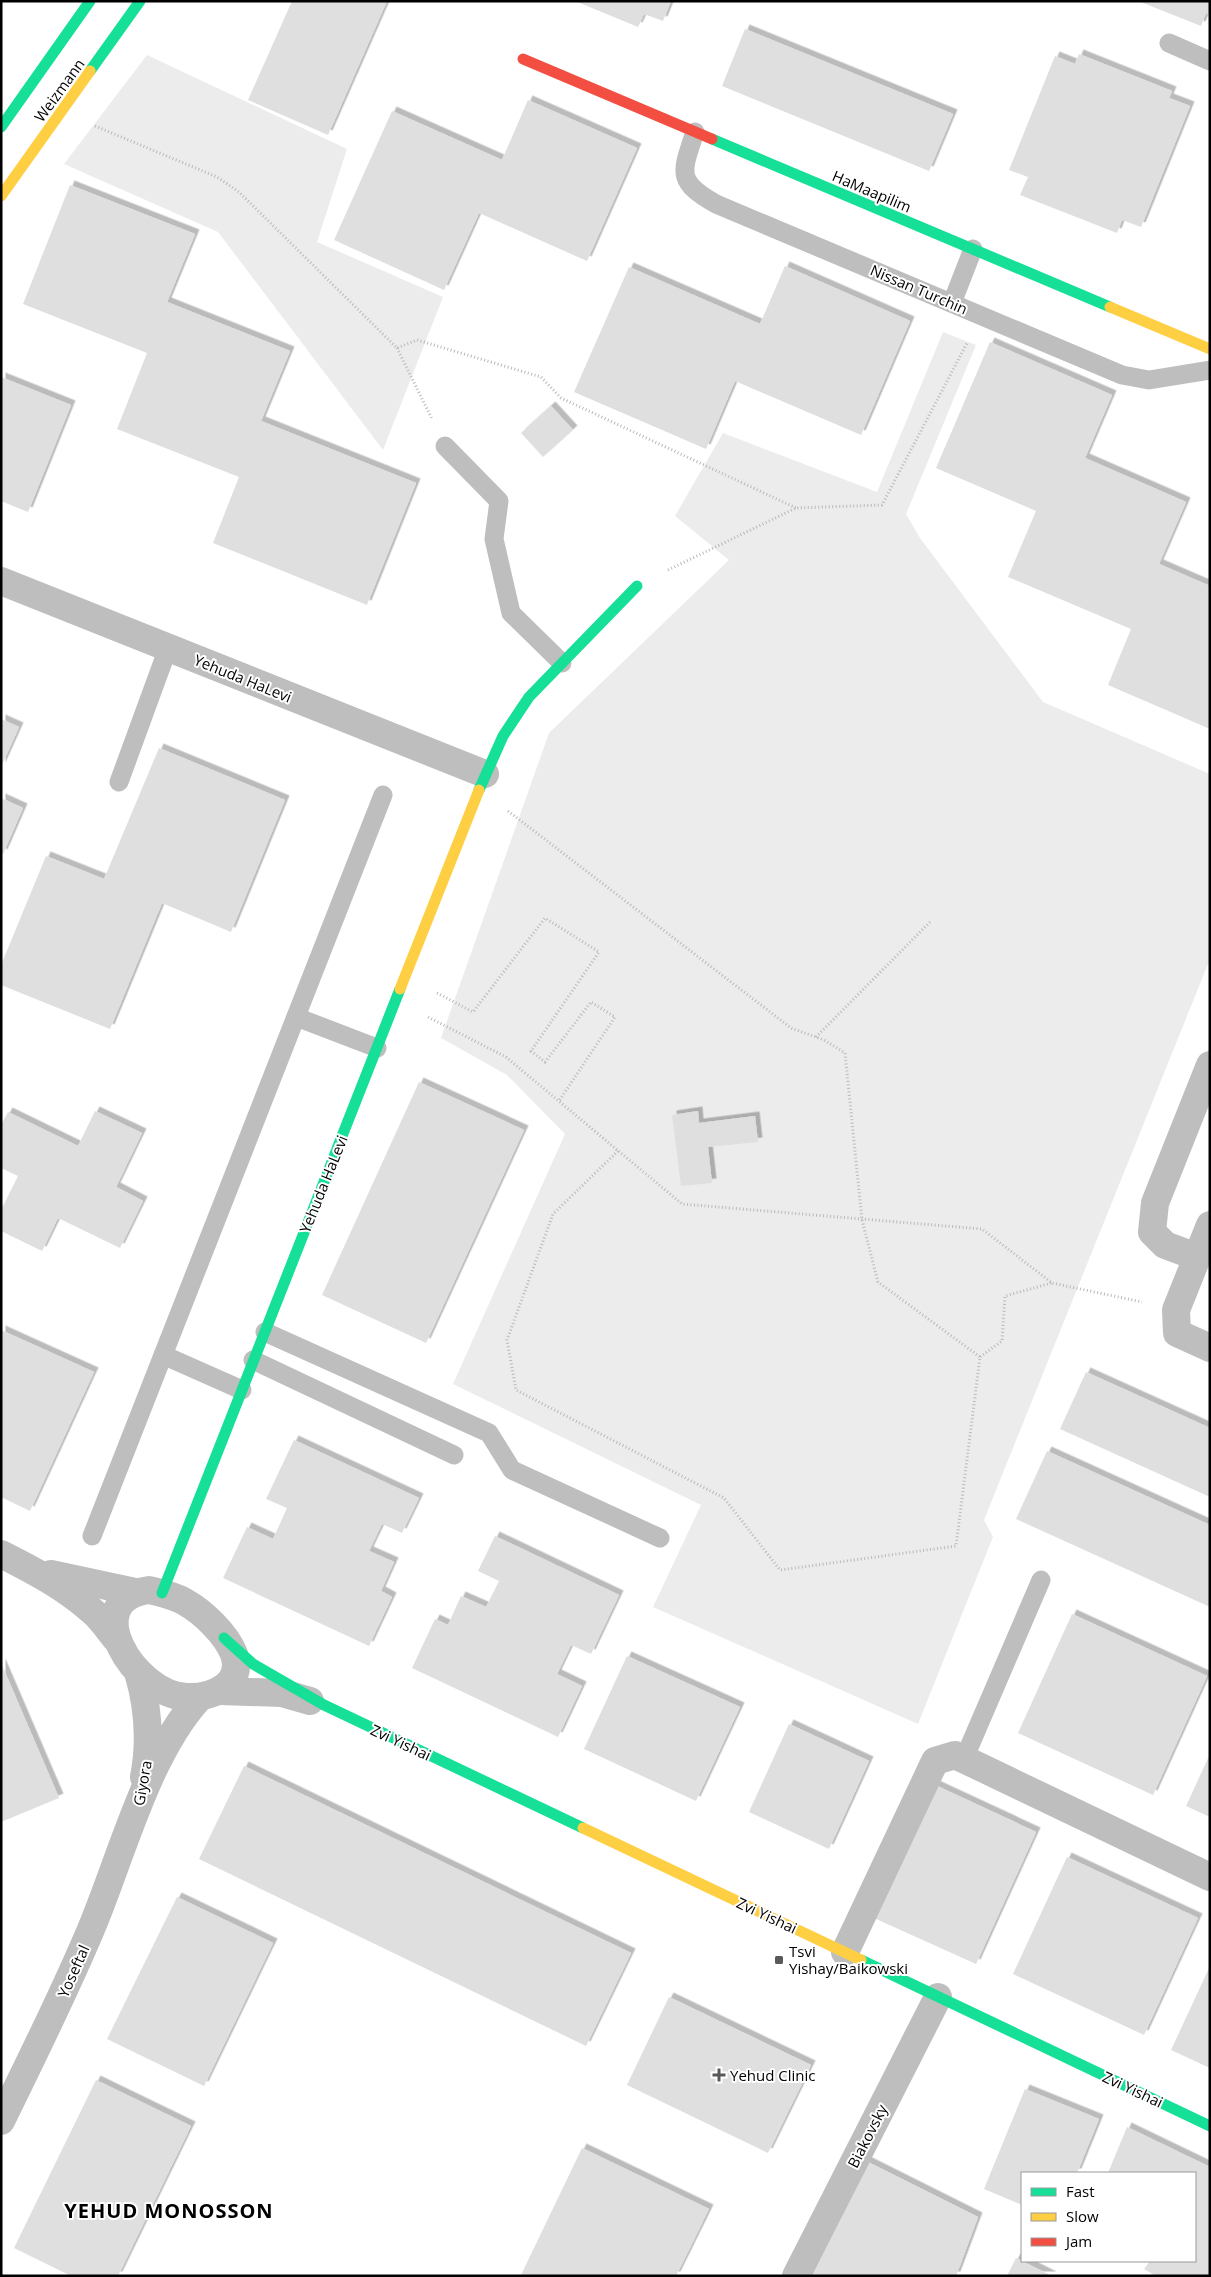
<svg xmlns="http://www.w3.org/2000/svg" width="1211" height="2277" font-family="'Open Sans',sans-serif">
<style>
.green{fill:#ececec}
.building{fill:#dfdfdf;filter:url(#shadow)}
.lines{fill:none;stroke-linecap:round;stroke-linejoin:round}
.path{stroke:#b9b9b9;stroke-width:3;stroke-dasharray:1 2.5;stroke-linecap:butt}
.lane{stroke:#bebebe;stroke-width:19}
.street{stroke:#bebebe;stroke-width:28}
.fast{stroke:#16e098;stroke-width:11}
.slow{stroke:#ffcf43;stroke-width:11}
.jam{stroke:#f24e42;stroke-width:11}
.poi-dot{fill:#595959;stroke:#fff;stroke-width:2}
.labels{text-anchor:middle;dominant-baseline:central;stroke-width:4;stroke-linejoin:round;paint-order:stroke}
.street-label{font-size:15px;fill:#000;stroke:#fff}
.poi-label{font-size:15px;fill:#000;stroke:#fff;text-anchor:start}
.district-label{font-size:20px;font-weight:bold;letter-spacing:1px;fill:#000;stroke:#fff}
</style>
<defs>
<filter id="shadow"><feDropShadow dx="4.5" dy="-4.5" stdDeviation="0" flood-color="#0004"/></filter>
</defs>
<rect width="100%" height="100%" fill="#fff"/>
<!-- green -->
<g class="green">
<path d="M147 55 347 149 317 242 443 297 383 450 218 232 64 164Z"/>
<path d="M943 332 976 345 906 514 920 538 1043 702 1210 774V959L984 1520 993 1537 918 1724 653 1607 701 1505 453 1384 565 1134 507 1075 441 1038 549 733 729 560 675 516 723 433 877 492Z"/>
</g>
<!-- building -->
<g class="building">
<path d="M292 1H387L328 135 248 100Z"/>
<path d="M575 1H671L663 21 644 14 638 27Z"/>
<path d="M1138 1H1210V15L1206 13 1201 26Z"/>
<path d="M745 29 953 114 929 171 722 86Z"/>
<path d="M1079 54 1172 91 1169 98 1190 106 1141 227 1122 220 1117 233 1020 195 1028 177 1009 170 1055 56 1075 64Z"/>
<path d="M528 100 637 148 587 261 479 213 444 290 334 240 392 111 502 160Z"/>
<path d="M70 185 195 234 167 302 290 351 261 421 416 483 367 605 213 543 239 477 117 429 147 353 23 304Z"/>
<path d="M785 266 910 321 861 435 735 381 706 449 574 392 629 267 760 324Z"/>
<path d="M990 342 1112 395 1085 458 1186 502 1159 564 1210 586V729L1108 685 1131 629 1008 577 1036 511 936 468Z"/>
<path d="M1 377 71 405 28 512 1 501Z"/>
<path d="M551 406 573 430 543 457 521 433Z"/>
<path d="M1 719 19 727 1 767Z"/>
<path d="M159 748 285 800 231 932 162 903 110 1029 1 985V965L46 856 104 879Z"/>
<path d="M1 798 23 808 3 854 1 853Z"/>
<path d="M419 1082 524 1130 426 1343 322 1295Z"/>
<path d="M95 1111 142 1133 116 1187 143 1201 120 1248 58 1218 42 1251 1 1231V1210L18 1176 1 1168V1125L8 1112 78 1146Z"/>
<path d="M698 1111 699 1123 755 1116 758 1142 708 1147 712 1183 681 1186 672 1115Z"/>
<path d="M1 1330 94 1372 30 1511 1 1497Z"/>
<path d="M1086 1372 1210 1428V1497L1060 1429Z"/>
<path d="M294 1440 419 1498 402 1533 382 1524 369 1551 394 1562 381 1591 392 1597 369 1646 223 1578 247 1527 273 1539 287 1508 266 1499Z"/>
<path d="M1047 1451 1210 1525V1607L1016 1519Z"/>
<path d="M495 1536 619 1595 591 1654 571 1645 557 1674 582 1686 558 1737 412 1668 435 1619 448 1625 461 1596 486 1607 499 1581 478 1571Z"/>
<path d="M1072 1614 1207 1676 1153 1795 1018 1733Z"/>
<path d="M627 1656 740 1707 696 1801 584 1749Z"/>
<path d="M1 1663 59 1798 1 1822Z"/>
<path d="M789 1724 869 1761 829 1849 749 1812Z"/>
<path d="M1210 1754V1817L1186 1806Z"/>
<path d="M244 1766 631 1953 586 2046 199 1859Z"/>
<path d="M935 1785 1036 1832 976 1964 874 1918Z"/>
<path d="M1067 1857 1198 1918 1144 2035 1013 1974Z"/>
<path d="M177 1897 273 1943 204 2086 107 2039Z"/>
<path d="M1210 1966V2068L1171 2050Z"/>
<path d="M669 1997 811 2065 768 2153 627 2085Z"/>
<path d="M96 2080 191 2126 118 2276H71L14 2248Z"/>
<path d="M1025 2089 1099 2119 1077 2173H1022V2205L984 2189Z"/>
<path d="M1127 2127 1210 2167V2276H1156L1144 2269 1150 2261H1195V2173H1108Z"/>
<path d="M582 2148 709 2209 676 2276 521 2275Z"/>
<path d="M862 2159 978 2217 956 2276H809Z"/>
<path d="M1016 2258 1052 2276H1007Z"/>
</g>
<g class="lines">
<!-- path -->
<g class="path">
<path d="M95 126 217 177 239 192 397 348 417 340 541 377 561 398 796 508"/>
<path d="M397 348 432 419"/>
<path d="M668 570 796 508 882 505 967 343"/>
<path d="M508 811 791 1028 824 1040 845 1053 862 1220 878 1282 980 1357"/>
<path d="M437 993 473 1012 545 918 599 952 531 1051 545 1062 591 1002 615 1017 559 1101"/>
<path d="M428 1017 506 1057 682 1204 982 1229 1052 1283 1142 1302"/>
<path d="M816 1037 930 922"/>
<path d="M618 1151 553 1214 507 1340 516 1390 724 1498 780 1570 956 1546 980 1357 1002 1341 1005 1296 1052 1283"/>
</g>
<!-- lane -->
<g class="lane">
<path d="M1169 43 1210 61"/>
<path d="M695 132C682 172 675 181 716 204L1122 375 1149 380 1210 370"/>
<path d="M952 303 973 249"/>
<path d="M445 446 499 501 494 539 511 613 562 663"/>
<path d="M119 782 168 648"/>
<path d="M296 1017 377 1048"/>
<path d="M265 1332 489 1433 512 1470 660 1538"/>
<path d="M163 1355 242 1390"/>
<path d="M253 1360 454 1455"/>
<path d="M92 1536 383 795"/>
<path d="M964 1759 1041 1580"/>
</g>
<!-- street -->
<g class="street">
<path d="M1 581 485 774"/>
<path d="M1210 1225 1176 1310 1177 1333 1210 1348"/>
<path d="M1197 1257 1165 1245 1152 1232 1155 1203 1210 1065"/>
<path d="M1 1554C33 1570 65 1587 92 1611 102 1619 109 1631 117 1640"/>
<path d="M51 1574 135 1592"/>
<path d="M149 1590C161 1593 173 1595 185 1602 203 1612 226 1634 234 1654 245 1685 211 1698 187 1697 134 1695 76 1600 149 1590Z"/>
<path d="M138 1672C148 1706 151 1741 144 1777"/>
<path d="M220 1691 282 1693 310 1701"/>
<path d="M845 1952 935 1761 955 1755 1210 1877"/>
<path d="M1 2121C33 2055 66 1990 94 1922 123 1851 148 1754 199 1698"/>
<path d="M796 2276 938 1997"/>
</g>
<!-- fast -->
<g class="fast">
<path d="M90 71 140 1"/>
<path d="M1 127 90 1"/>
<path d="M712 139 1110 307"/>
<path d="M479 790 503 736 529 697 637 586"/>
<path d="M162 1593 400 989"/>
<path d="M224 1638 253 1664 324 1705 583 1828"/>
<path d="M861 1960 1210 2126"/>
</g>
<!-- slow -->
<g class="slow">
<path d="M1 196 90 71"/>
<path d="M1110 307 1210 349"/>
<path d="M400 989 479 790"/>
<path d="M583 1828 861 1960"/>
</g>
<!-- jam -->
<path class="jam" d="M523 59 712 139"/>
</g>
<!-- markers -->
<g class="poi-dot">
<rect x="774" y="1955" width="10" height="10" rx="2.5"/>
<path d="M716.5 2067.5h5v5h5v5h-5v5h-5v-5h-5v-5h5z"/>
</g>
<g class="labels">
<!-- street labels -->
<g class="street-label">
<text transform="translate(59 90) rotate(-54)">Weizmann</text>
<text transform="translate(872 191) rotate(23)">HaMaapilim</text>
<text transform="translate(919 289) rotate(23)">Nissan Turchin</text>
<text transform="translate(243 678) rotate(22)">Yehuda HaLevi</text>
<text transform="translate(323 1184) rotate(-68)">Yehuda HaLevi</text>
<text transform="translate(401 1742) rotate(25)">Zvi Yishai</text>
<text transform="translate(142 1783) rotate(-80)">Giyora</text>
<text transform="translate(767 1915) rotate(25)">Zvi Yishai</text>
<text transform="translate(73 1971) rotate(-66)">Yoseftal</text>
<text transform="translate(1133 2089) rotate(25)">Zvi Yishai</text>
<text transform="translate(867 2136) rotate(-63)">Biakovsky</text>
</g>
<!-- poi labels -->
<g class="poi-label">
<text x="789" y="1951">Tsvi<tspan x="789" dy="17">Yishay/Baikowski</tspan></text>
<text x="730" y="2075">Yehud Clinic</text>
</g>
<!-- district labels -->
<g class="district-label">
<text x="169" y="2210">YEHUD MONOSSON</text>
</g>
</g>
<!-- border -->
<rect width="1211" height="2277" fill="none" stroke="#000000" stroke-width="5"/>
<!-- legend -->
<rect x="1021" y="2172" width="175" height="90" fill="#ffffff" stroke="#999999"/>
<rect x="1031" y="2188" width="25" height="8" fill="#16e098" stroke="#999999"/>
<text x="1066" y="2197" font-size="15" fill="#000000">Fast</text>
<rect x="1031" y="2213" width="25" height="8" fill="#ffcf43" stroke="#999999"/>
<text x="1066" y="2222" font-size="15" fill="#000000">Slow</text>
<rect x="1031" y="2238" width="25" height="8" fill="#f24e42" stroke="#999999"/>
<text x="1066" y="2247" font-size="15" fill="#000000">Jam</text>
</svg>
